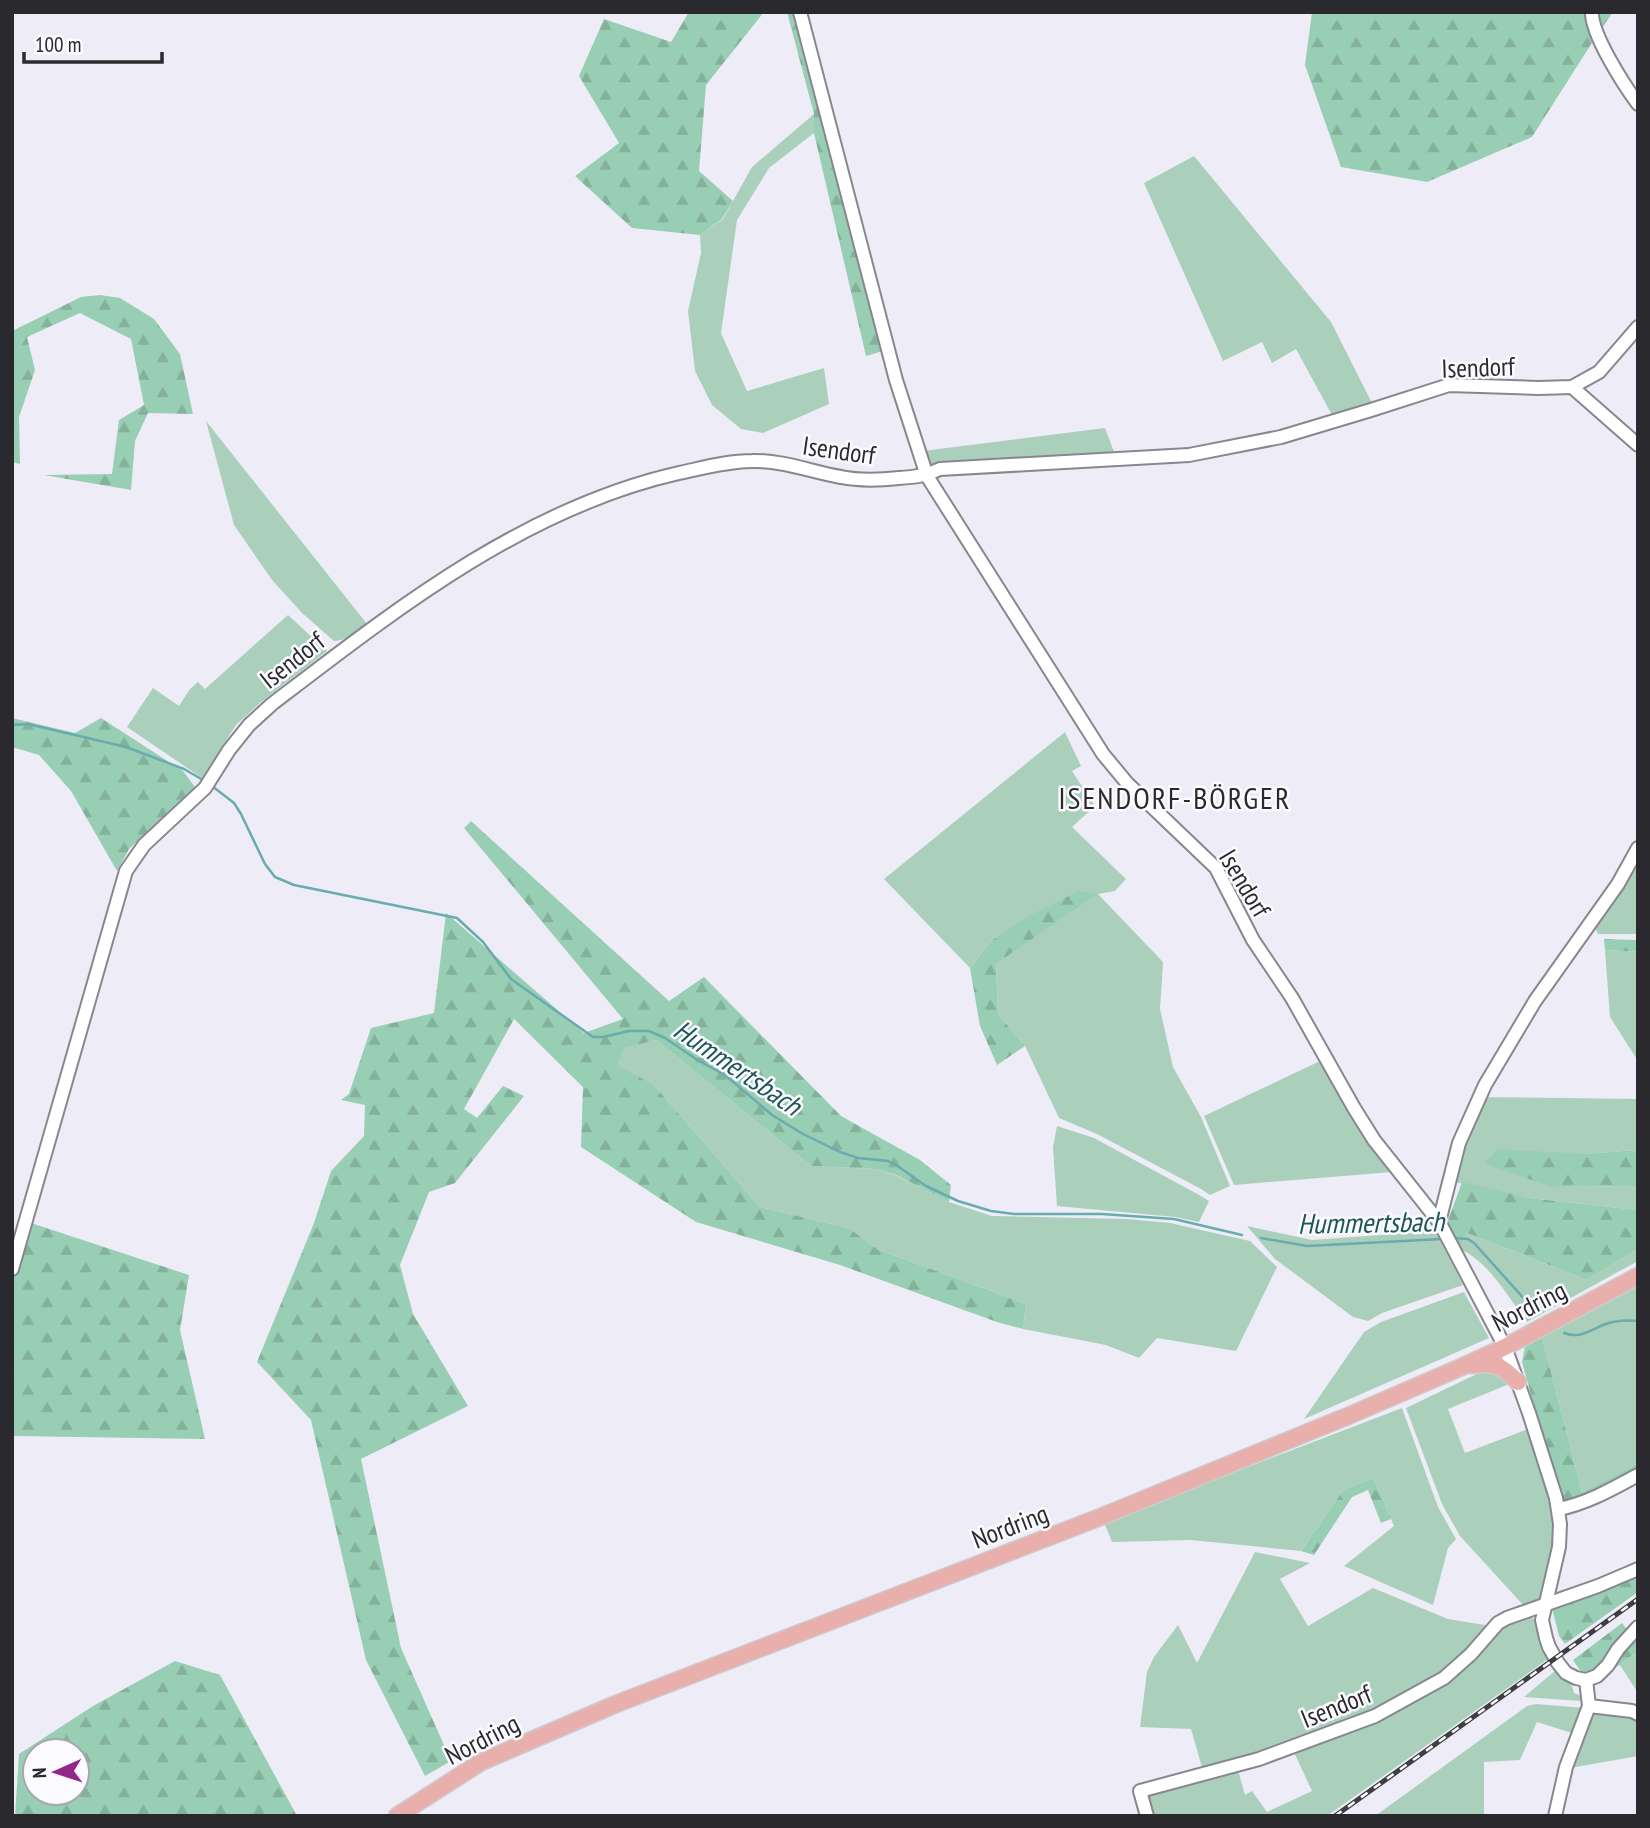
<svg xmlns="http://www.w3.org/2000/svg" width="1650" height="1828" font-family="'PT Sans Narrow',sans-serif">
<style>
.grass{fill:#aad0bc}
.forest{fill:url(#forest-firs);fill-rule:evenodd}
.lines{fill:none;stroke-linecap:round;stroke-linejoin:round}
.stream{stroke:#69abaf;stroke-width:2.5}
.minor-casing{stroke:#888790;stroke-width:16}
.major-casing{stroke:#cccccd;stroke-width:19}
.minor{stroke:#fff;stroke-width:12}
.major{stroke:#e9afac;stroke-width:16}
.rail-casing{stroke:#3e3e43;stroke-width:5}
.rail{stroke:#fbfbff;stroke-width:2.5;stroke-dasharray:8;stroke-linecap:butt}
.labels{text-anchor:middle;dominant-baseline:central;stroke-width:5;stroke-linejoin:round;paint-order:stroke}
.street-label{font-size:26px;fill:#2a2a2e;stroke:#fbfbff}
.water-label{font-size:28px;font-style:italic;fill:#1c5558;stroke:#fbfbff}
.quarter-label{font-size:30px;letter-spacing:2px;fill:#2a2a2e;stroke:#fbfbff}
</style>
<defs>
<pattern id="forest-firs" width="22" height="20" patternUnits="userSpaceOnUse" patternTransform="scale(1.75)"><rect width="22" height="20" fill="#98ceb3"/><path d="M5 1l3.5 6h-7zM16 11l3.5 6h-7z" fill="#83b19a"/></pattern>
</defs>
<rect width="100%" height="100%" fill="#eeedf7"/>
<!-- grass -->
<g class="grass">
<path d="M814 114V133L769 168 737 220 721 333 747 391 824 368 829 404 763 433 741 429 712 405 695 371 688 311 701 253 700 235 723 219 752 167Z"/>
<path d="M1194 156 1331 322 1372 403 1332 415 1296 349 1272 363 1262 342 1223 361 1144 183Z"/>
<path d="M206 421 367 624C356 633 349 640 334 641L302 613 272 580 234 525Z"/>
<path d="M1105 428 1116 457 928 467 923 451Z"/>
<path d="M288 615 327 651 261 702 236 725 202 778 127 727 153 688 179 706 190 689 198 682 205 689Z"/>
<path d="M1065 732 1081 766 1072 771 1095 806 1072 827 1126 879 1115 891 1098 894 1163 962 1160 1009 1173 1067 1201 1117 1230 1186 1210 1195 1201 1189 1097 1134 1059 1118 1025 1046 998 1014 996 964 1096 894 991 941 970 968 884 879Z"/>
<path d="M1638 857V934H1598L1595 928 1621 889Z"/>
<path d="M1605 950 1638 952V1061L1610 1017Z"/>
<path d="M656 1040 811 1166 876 1169 893 1174 949 1202 992 1216 1127 1219 1170 1223 1250 1241 1277 1267 1236 1351 1157 1338 1139 1358 1106 1345 1023 1329 1026 1304 877 1249 849 1228 760 1207 653 1084 616 1065 624 1047Z"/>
<path d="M1320 1061 1351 1116 1392 1172 1234 1185 1204 1116Z"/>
<path d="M1481 1097 1638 1099V1150L1584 1154 1551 1187 1638 1186V1210L1529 1198 1455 1182 1462 1146Z"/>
<path d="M1057 1126 1094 1138 1201 1196 1209 1201 1199 1222 1175 1217 1057 1206 1053 1147Z"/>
<path d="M1247 1226 1312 1240 1435 1231 1463 1285 1382 1313 1368 1321 1353 1317 1275 1259Z"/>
<path d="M1467 1233 1587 1280 1638 1249V1261L1527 1322C1508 1297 1490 1263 1460 1249Z"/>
<path d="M1637 1287 1638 1463 1582 1492 1542 1337Z"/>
<path d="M1464 1292 1489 1338 1304 1419 1364 1332 1381 1322Z"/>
<path d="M1490 1371 1500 1374 1507 1385 1448 1409 1465 1453 1528 1429C1539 1463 1554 1498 1554 1534 1554 1557 1545 1580 1539 1602L1524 1606 1460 1536 1442 1504 1406 1408 1481 1372Z"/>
<path d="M1402 1408 1438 1507 1456 1539 1448 1548 1433 1605 1344 1566 1394 1526 1374 1478 1344 1489 1301 1551 1191 1540 1112 1542 1104 1522Z"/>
<path d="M1255 1552 1310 1563 1280 1579 1308 1626 1373 1588 1448 1619 1491 1626 1443 1676 1374 1713 1329 1731 1203 1771 1191 1729 1140 1727 1147 1672 1154 1657 1178 1625 1197 1663Z"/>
<path d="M1530 1615 1537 1623 1539 1639 1548 1659 1327 1816H1150L1144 1793 1238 1770 1245 1795 1252 1791 1267 1812 1312 1791 1293 1750 1416 1700 1502 1626Z"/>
<path d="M1638 1651V1693L1620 1665Z"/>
<path d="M1556 1670 1572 1686 1574 1693 1581 1696 1580 1701 1524 1697Z"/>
<path d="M1536 1704 1585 1708 1575 1734 1537 1722 1520 1760 1484 1762V1816H1375L1527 1706Z"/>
<path d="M1592 1710 1638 1718V1756L1570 1768Z"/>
</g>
<!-- forest -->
<g class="forest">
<path d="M689 12H764L706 85 699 171 733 201 722 219 700 235 632 228 575 176 619 143 579 76 604 19 671 42Z"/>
<path d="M787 12H798L883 351 866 356 814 133V114Z"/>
<path d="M1312 12H1613L1595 38 1532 137 1427 182 1341 167 1305 65Z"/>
<path d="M100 295 120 298 154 319 180 354 193 414 148 413 135 441 131 490 44 475 112 474 119 420 144 405 131 339 80 313 27 337 35 370 19 417 20 464 12 462V331L81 297Z"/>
<path d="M12 718 75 733 101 718 183 771 195 787 129 849 117 871 71 791 39 755 12 747Z"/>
<path d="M471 821 669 1001 704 977 841 1116 920 1160 951 1185 949 1202 894 1174 876 1169 811 1166 656 1040 624 1048 617 1065 653 1084 760 1207 849 1228 877 1249 1026 1304 1023 1329 997 1322 840 1265 696 1222 581 1147 583 1087 514 1019 464 1109 477 1118 503 1086 524 1096 455 1183 429 1192 400 1265 413 1314 468 1406 361 1459 401 1648 451 1761 425 1776 366 1660 311 1420 257 1362 314 1223 331 1171 364 1136 365 1105 341 1100 349 1094 371 1028 434 1013 446 913 584 1033 623 1019 464 828Z"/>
<path d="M1079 891 1097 894 996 964 998 1014 1025 1046 997 1065 980 1026 970 968 991 941 1032 914Z"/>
<path d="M1604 939 1638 940V952L1605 950Z"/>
<path d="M1498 1149 1584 1154 1638 1150V1186L1551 1187 1484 1163Z"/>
<path d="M1462 1182 1529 1198 1638 1210V1249L1587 1280 1467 1233 1460 1249 1447 1223Z"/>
<path d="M25 1221 189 1275 180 1330 205 1439 12 1436V1282Z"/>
<path d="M1542 1337 1582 1492 1638 1463V1470L1593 1495 1561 1505 1522 1362 1525 1346Z"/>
<path d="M1374 1478 1391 1519 1381 1523 1368 1490 1352 1497 1314 1555 1301 1551 1344 1489Z"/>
<path d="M1638 1572V1592L1565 1644 1559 1636 1552 1608Z"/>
<path d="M1622 1623 1632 1636 1638 1634V1651L1620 1665 1613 1668 1606 1661 1591 1671 1581 1672 1573 1660Z"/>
<path d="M175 1661 220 1675 297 1816H15L19 1754 93 1706ZM35 1751H77V1793H35Z"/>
</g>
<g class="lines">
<!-- stream -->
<g class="stream">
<path d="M12 725 28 724 126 747 184 769 203 780"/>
<path d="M212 786 234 803 241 814 265 864 275 877 294 885 457 918 483 942 511 979 593 1037H603L629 1031H649L665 1038 699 1061 725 1075 772 1115 803 1134 840 1152 858 1158 888 1161 896 1165 926 1186 958 1201 991 1211 1014 1214H1102L1174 1219 1242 1235"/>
<path d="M1261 1238 1307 1246 1442 1239"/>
<path d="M1452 1238 1468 1239 1474 1243 1536 1312"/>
<path d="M1564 1333C1579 1339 1589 1331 1603 1325 1613 1321 1627 1320 1638 1321"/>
</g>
<!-- minor casing -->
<g class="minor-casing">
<g id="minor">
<path d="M800 12 896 380 927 476 1103 754 1127 783 1216 868 1253 940 1292 998 1354 1108 1374 1140 1439 1222 1444 1231 1505 1347 1529 1413 1556 1498 1560 1524 1559 1547 1542 1620 1546 1638 1549 1647 1558 1663 1566 1673 1576 1678 1586 1680 1597 1676 1608 1665 1618 1649 1638 1627"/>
<path d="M1592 12C1591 34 1624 85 1638 104"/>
<path d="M1572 387 1638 445"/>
<path d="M1439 1222 1459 1143 1485 1085 1535 1001 1618 884 1638 848"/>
<path d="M12 1269 126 871 144 845 205 788 229 750 249 725 272 704C395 610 524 508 679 473 703 468 728 461 752 461 782 460 812 472 841 477 860 481 880 480 899 478 914 477 926 476 940 469L1189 455 1281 437 1371 410 1449 385 1538 388 1572 387 1599 372 1638 327"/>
<path d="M1559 1509C1588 1503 1612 1489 1638 1475"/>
<path d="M1589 1706 1632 1711 1638 1714"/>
<path d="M1147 1816 1140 1791 1259 1759 1375 1716 1444 1678 1471 1654 1498 1623 1507 1618 1598 1586 1638 1569"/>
<path d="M1555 1816 1566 1767 1589 1706 1586 1680"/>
</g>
</g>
<!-- major casing -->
<g class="major-casing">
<g id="major">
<path d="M1472 1365C1496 1362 1502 1366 1518 1382"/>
<path d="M397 1816 481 1762 616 1704 1098 1518 1348 1416 1466 1365 1505 1347 1638 1276"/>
</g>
</g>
<!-- minor -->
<use href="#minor" class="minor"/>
<!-- major -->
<use href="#major" class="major"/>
<!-- rail casing -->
<g class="rail-casing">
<path id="rail" d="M1335 1816 1638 1599"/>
</g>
<!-- rail -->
<use href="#rail" class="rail"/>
</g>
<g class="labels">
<!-- street labels -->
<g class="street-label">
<text transform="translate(1478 367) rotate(-2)">Isendorf</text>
<text transform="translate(839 450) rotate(8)">Isendorf</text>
<text transform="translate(292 660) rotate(-38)">Isendorf</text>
<text transform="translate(1245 883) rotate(59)">Isendorf</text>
<text transform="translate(1529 1306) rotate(-27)">Nordring</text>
<text transform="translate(1010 1526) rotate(-21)">Nordring</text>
<text transform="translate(1336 1706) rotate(-22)">Isendorf</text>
<text transform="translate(482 1739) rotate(-27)">Nordring</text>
</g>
<!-- water labels -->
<g class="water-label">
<text transform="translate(738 1067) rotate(34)">Hummertsbach</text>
<text transform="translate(1371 1222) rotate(-1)">Hummertsbach</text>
</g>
<!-- quarter labels -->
<g class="quarter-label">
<text x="1175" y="797">ISENDORF-BÖRGER</text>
</g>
</g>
<!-- border -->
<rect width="1650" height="1828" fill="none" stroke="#2a2a2e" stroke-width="28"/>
<!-- north arrow -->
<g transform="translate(56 1772) rotate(267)"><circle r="33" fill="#fbfbff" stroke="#a7a7ab" stroke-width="2"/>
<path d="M0-5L12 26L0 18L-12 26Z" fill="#91278b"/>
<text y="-10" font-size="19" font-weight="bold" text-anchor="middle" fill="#2a2a2e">N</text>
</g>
<!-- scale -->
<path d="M24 52v10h138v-10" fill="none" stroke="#2a2a2e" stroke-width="3.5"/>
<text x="35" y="52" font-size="21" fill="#2a2a2e" stroke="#fbfbff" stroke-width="5" paint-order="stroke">100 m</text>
</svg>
